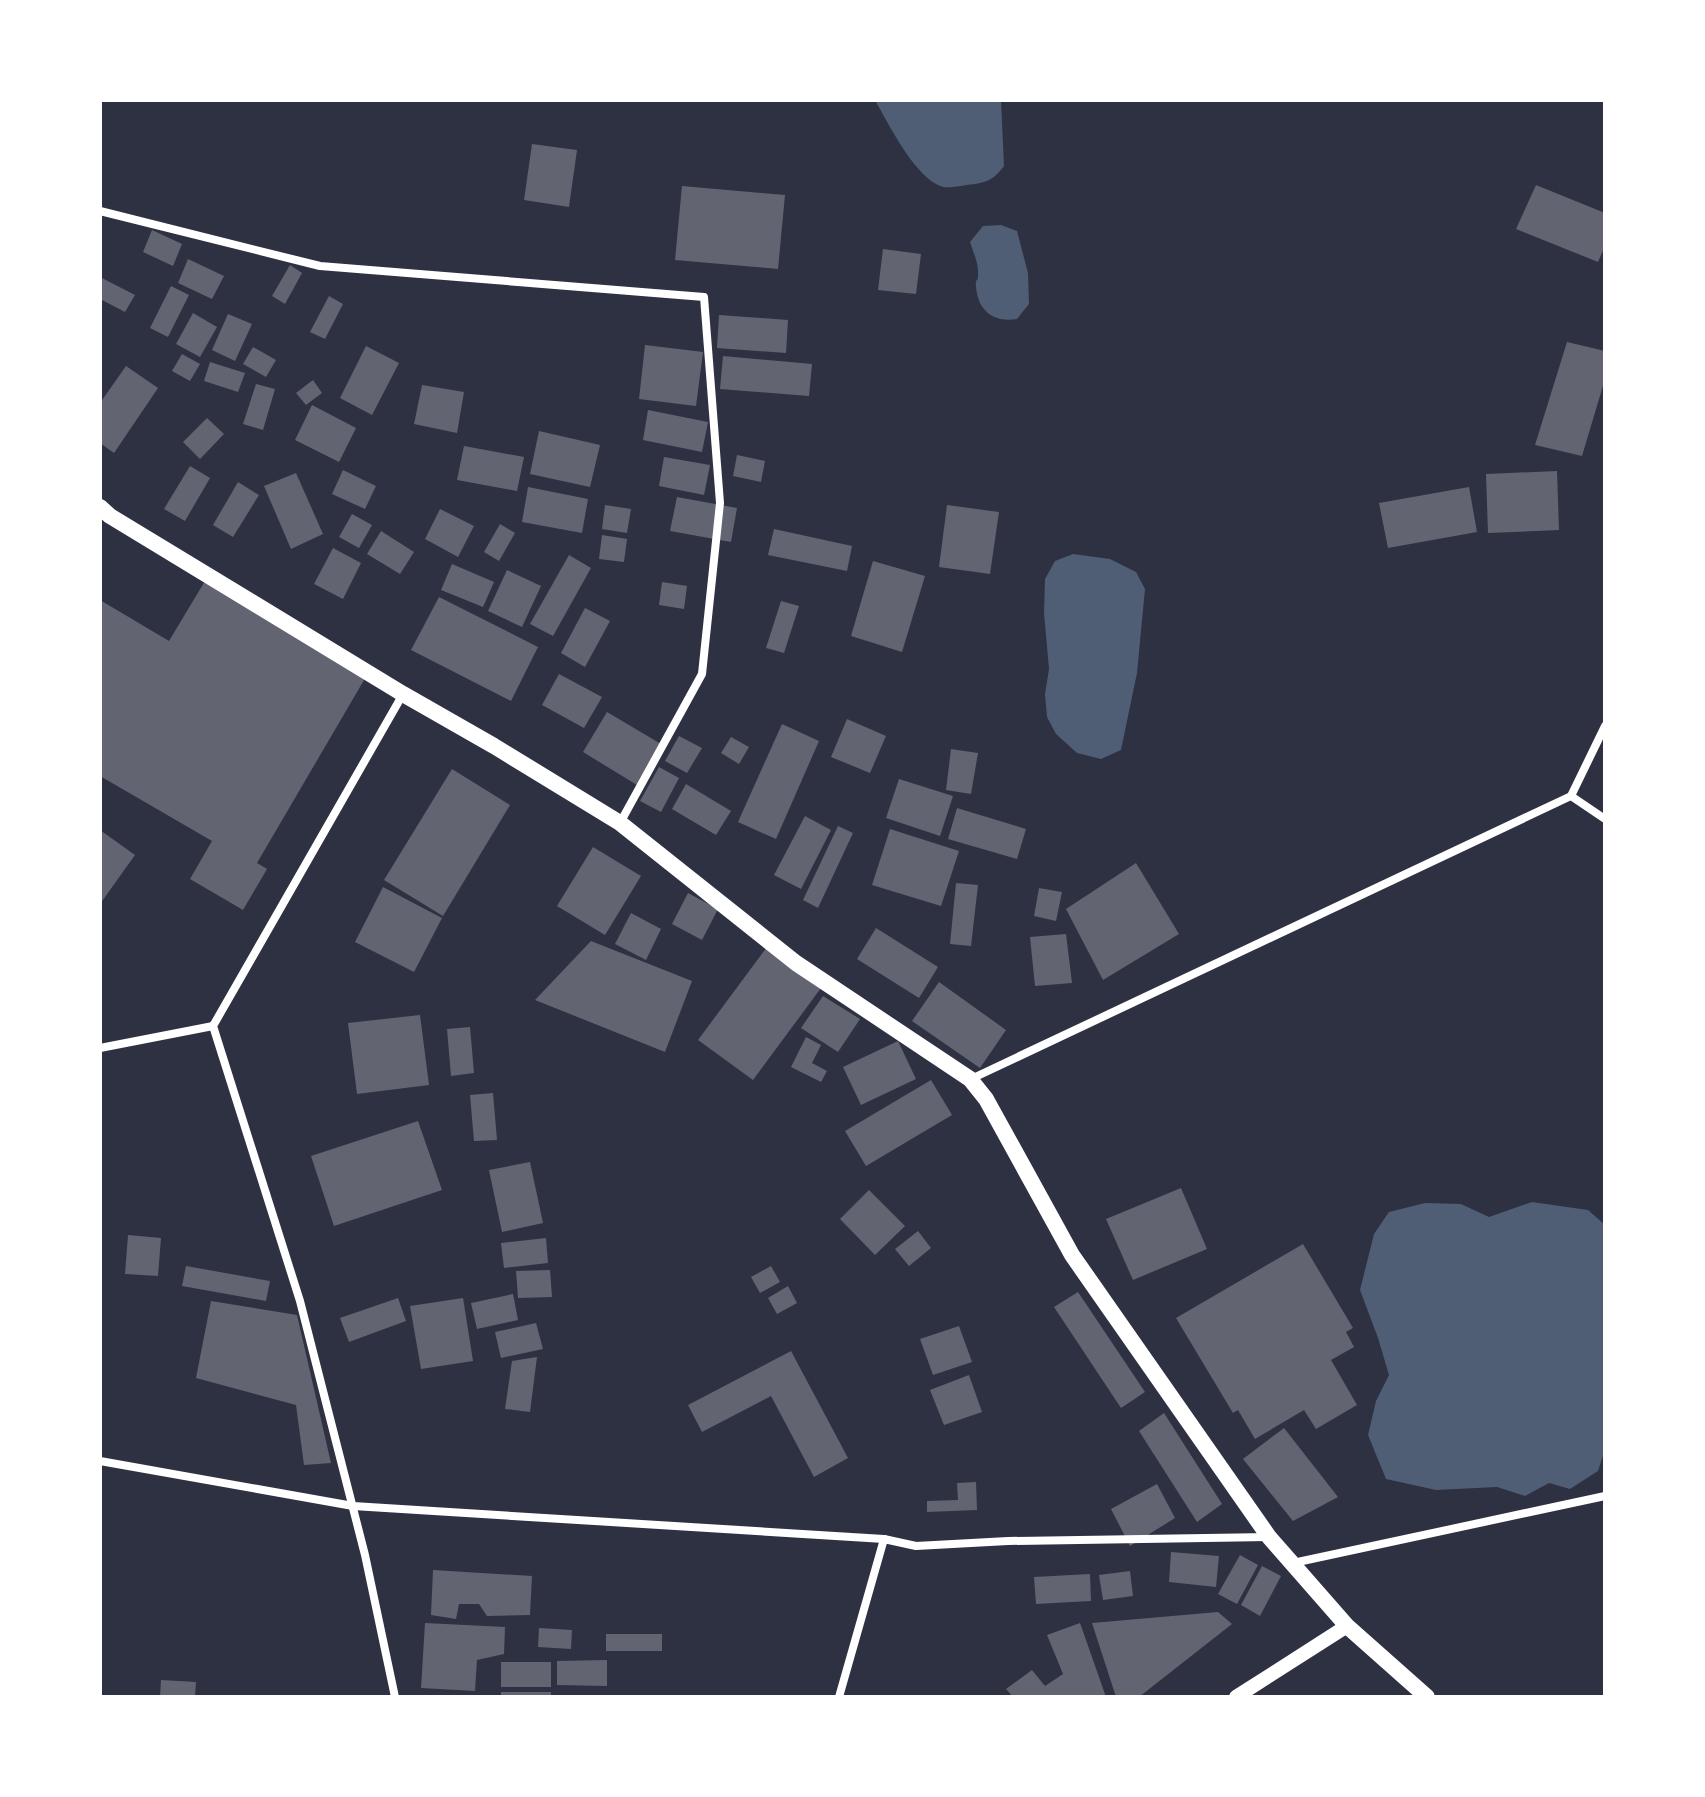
<svg xmlns="http://www.w3.org/2000/svg" width="1705" height="1797" font-family="'PT Sans',sans-serif">
<style>
.water{fill:#4f5d75}
.building{fill:#626471}
.lines{fill:none;stroke-linecap:round;stroke-linejoin:round}
.minor{stroke:#fff;stroke-width:8}
.tertiary{stroke:#fff;stroke-width:14}
.secondary{stroke:#fff;stroke-width:16}
</style>
<rect width="100%" height="100%" fill="#2d3142"/>
<!-- water -->
<g class="water">
<path d="M875 100H1001L1004 166C993 181 985 183 967 185 961 186 949 188 943 187 916 180 888 123 875 100Z"/>
<path d="M1001 225 1017 231 1028 273 1029 304 1017 319C994 323 978 311 976 287 975 276 978 285 978 274 979 264 973 252 970 242L983 226Z"/>
<path d="M1073 554 1110 559 1136 572 1145 589 1137 673 1121 750 1101 759 1077 753 1056 734 1047 717 1045 694 1049 669 1044 613 1045 579 1055 561Z"/>
<path d="M1532 1202 1588 1210 1605 1225V1449L1598 1471 1570 1489 1549 1483 1525 1496 1497 1487 1436 1490 1386 1479 1368 1435 1376 1401 1389 1375 1378 1338 1360 1290 1374 1234 1389 1212 1425 1203 1461 1204 1489 1217Z"/>
</g>
<!-- building -->
<g class="building">
<path d="M532 144 577 150 569 207 524 200Z"/>
<path d="M1536 185 1605 213V246L1598 262 1516 229Z"/>
<path d="M682 186 785 195 778 269 675 260Z"/>
<path d="M152 230 182 244 173 266 143 252Z"/>
<path d="M883 249 921 254 916 294 878 290Z"/>
<path d="M188 259 224 276 212 299 178 283Z"/>
<path d="M290 265 302 273 285 304 272 296Z"/>
<path d="M100 277 135 295 125 312 100 299Z"/>
<path d="M171 286 189 295 168 337 150 328Z"/>
<path d="M329 296 343 304 325 339 310 332Z"/>
<path d="M193 313 217 327 200 357 176 344Z"/>
<path d="M228 314 252 324 235 361 212 350Z"/>
<path d="M719 315 788 320 786 353 717 348Z"/>
<path d="M1567 342 1605 351V379L1582 456 1535 445Z"/>
<path d="M645 345 703 352 696 406 639 399Z"/>
<path d="M366 346 399 363 372 415 340 398Z"/>
<path d="M253 347 276 360 266 377 243 364Z"/>
<path d="M182 354 200 364 190 381 172 371Z"/>
<path d="M723 356 812 364 809 396 720 389Z"/>
<path d="M210 362 245 373 238 392 204 381Z"/>
<path d="M126 366 158 388 114 453 100 443V403Z"/>
<path d="M313 380 322 393 306 405 296 393Z"/>
<path d="M256 384 275 389 263 430 243 424Z"/>
<path d="M422 385 464 392 457 433 414 424Z"/>
<path d="M312 405 356 428 339 462 295 440Z"/>
<path d="M648 410 708 422 702 452 643 440Z"/>
<path d="M207 418 224 434 200 459 183 442Z"/>
<path d="M539 431 600 445 590 487 530 474Z"/>
<path d="M464 446 524 457 517 491 457 480Z"/>
<path d="M737 455 765 461 761 482 733 476Z"/>
<path d="M664 457 710 465 704 495 659 486Z"/>
<path d="M190 466 210 478 185 521 164 509Z"/>
<path d="M343 470 376 486 365 509 332 494Z"/>
<path d="M1557 471 1559 530 1488 533 1486 474Z"/>
<path d="M296 473 323 534 291 549 264 486Z"/>
<path d="M238 482 259 495 233 537 213 525Z"/>
<path d="M528 487 588 499 582 533 522 522Z"/>
<path d="M1469 487 1477 532 1388 548 1379 503Z"/>
<path d="M677 497 737 508 731 542 670 531Z"/>
<path d="M605 505 631 509 627 533 602 529Z"/>
<path d="M947 505 999 512 990 574 939 567Z"/>
<path d="M440 509 474 526 458 557 425 539Z"/>
<path d="M352 514 372 525 359 548 339 537Z"/>
<path d="M500 524 515 533 499 561 484 552Z"/>
<path d="M774 529 852 546 847 571 768 555Z"/>
<path d="M381 531 414 552 400 574 367 554Z"/>
<path d="M602 535 627 539 624 562 599 559Z"/>
<path d="M333 548 361 563 343 599 314 584Z"/>
<path d="M569 555 591 568 553 636 530 624Z"/>
<path d="M873 561 925 576 902 652 851 636Z"/>
<path d="M452 564 494 582 483 607 441 590Z"/>
<path d="M507 570 541 586 522 627 488 611Z"/>
<path d="M205 581 367 675 257 863 267 869 243 910 190 879 212 841 100 776V600L169 641Z"/>
<path d="M662 582 687 586 684 609 659 605Z"/>
<path d="M439 597 538 647 511 701 411 650Z"/>
<path d="M781 601 799 606 784 653 766 648Z"/>
<path d="M585 608 610 621 585 667 561 653Z"/>
<path d="M559 674 602 697 584 728 542 705Z"/>
<path d="M607 712 661 744 637 785 583 752Z"/>
<path d="M847 719 886 736 870 773 831 757Z"/>
<path d="M782 724 819 741 776 839 738 822Z"/>
<path d="M679 736 702 748 687 773 665 761Z"/>
<path d="M731 737 749 747 739 764 721 753Z"/>
<path d="M951 749 978 753 971 794 946 790Z"/>
<path d="M659 767 679 778 661 812 640 801Z"/>
<path d="M452 769 510 805 443 916 384 880Z"/>
<path d="M899 779 953 796 940 836 886 818Z"/>
<path d="M686 784 731 811 716 835 672 809Z"/>
<path d="M957 808 1026 829 1017 859 948 839Z"/>
<path d="M805 816 831 830 801 889 774 875Z"/>
<path d="M838 826 853 833 818 908 803 900Z"/>
<path d="M890 829 959 851 941 906 872 885Z"/>
<path d="M100 830 135 855 100 904Z"/>
<path d="M593 847 641 876 605 935 557 906Z"/>
<path d="M1136 863 1179 934 1103 980 1066 909Z"/>
<path d="M956 883 978 885 971 946 950 944Z"/>
<path d="M383 887 442 918 414 972 355 942Z"/>
<path d="M1039 888 1062 892 1056 921 1034 916Z"/>
<path d="M688 893 718 909 702 940 672 924Z"/>
<path d="M631 913 661 929 646 960 615 944Z"/>
<path d="M876 928 938 967 919 998 857 959Z"/>
<path d="M1066 934 1072 983 1035 986 1030 937Z"/>
<path d="M591 941 692 981 665 1052 535 1000Z"/>
<path d="M767 947 821 988 753 1080 698 1040Z"/>
<path d="M939 982 1006 1030 980 1068 912 1021Z"/>
<path d="M823 996 860 1019 838 1052 801 1028Z"/>
<path d="M420 1015 429 1085 357 1094 348 1023Z"/>
<path d="M470 1027 474 1073 451 1076 447 1029Z"/>
<path d="M806 1037 821 1045 812 1063 827 1071 821 1082 791 1067Z"/>
<path d="M898 1041 916 1079 861 1105 843 1067Z"/>
<path d="M931 1080 952 1115 866 1166 845 1131Z"/>
<path d="M493 1093 497 1140 474 1141 470 1095Z"/>
<path d="M418 1121 442 1190 334 1226 311 1156Z"/>
<path d="M530 1162 543 1223 502 1232 489 1170Z"/>
<path d="M1181 1188 1207 1249 1133 1280 1106 1219Z"/>
<path d="M869 1190 905 1226 875 1255 840 1219Z"/>
<path d="M918 1231 931 1248 909 1266 895 1249Z"/>
<path d="M128 1235 161 1238 158 1276 125 1274Z"/>
<path d="M546 1238 548 1263 504 1268 501 1243Z"/>
<path d="M1303 1244 1353 1328 1346 1332 1354 1347 1331 1360 1357 1405 1316 1429 1304 1410 1255 1439 1238 1410 1233 1413 1176 1318Z"/>
<path d="M186 1266 270 1281 266 1301 182 1286Z"/>
<path d="M771 1266 780 1282 760 1293 751 1277Z"/>
<path d="M550 1270 552 1297 518 1298 516 1271Z"/>
<path d="M788 1286 797 1303 777 1314 768 1298Z"/>
<path d="M1078 1292 1145 1392 1121 1408 1054 1307Z"/>
<path d="M513 1294 518 1320 477 1329 471 1303Z"/>
<path d="M398 1298 406 1321 349 1342 340 1318Z"/>
<path d="M463 1298 473 1361 421 1369 410 1306Z"/>
<path d="M211 1301 297 1315 331 1463 304 1465 296 1405 196 1378Z"/>
<path d="M536 1323 543 1349 501 1358 495 1332Z"/>
<path d="M959 1326 972 1362 933 1375 920 1339Z"/>
<path d="M791 1351 848 1458 814 1477 771 1396 702 1432 688 1405Z"/>
<path d="M537 1357 530 1412 505 1409 512 1361Z"/>
<path d="M969 1375 982 1412 944 1425 930 1390Z"/>
<path d="M1164 1413 1222 1504 1197 1522 1139 1431Z"/>
<path d="M1284 1428 1338 1497 1293 1521 1243 1459Z"/>
<path d="M976 1482 977 1510 927 1512V1501L958 1500 957 1483Z"/>
<path d="M1157 1484 1175 1518 1130 1546 1111 1509Z"/>
<path d="M1171 1552 1219 1556 1216 1587 1169 1582Z"/>
<path d="M1240 1555 1258 1565 1237 1604 1218 1594Z"/>
<path d="M1262 1566 1281 1576 1260 1616 1241 1605Z"/>
<path d="M433 1570 532 1576 530 1615 487 1616 479 1604H459L456 1619 431 1615Z"/>
<path d="M1130 1571 1133 1596 1103 1600 1099 1575Z"/>
<path d="M1090 1574 1091 1601 1036 1604 1034 1577Z"/>
<path d="M1218 1612 1232 1624 1139 1697H1116L1092 1623Z"/>
<path d="M425 1623 505 1627 504 1654 477 1660 475 1691 421 1688Z"/>
<path d="M1080 1623 1106 1697H1013L1006 1689 1032 1670 1045 1686 1063 1674 1047 1635Z"/>
<path d="M539 1628 572 1630 571 1649 538 1647Z"/>
<rect x="606" y="1634" width="56" height="17"/>
<path d="M607 1660V1686L557 1685V1661Z"/>
<rect x="501" y="1662" width="50" height="25"/>
<path d="M161 1680 196 1682 195 1697H160Z"/>
<rect x="501" y="1692" width="50" height="5"/>
</g>
<g class="lines">
<!-- minor -->
<g class="minor">
<path d="M100 211 320 266 704 297 720 503 702 674 620 823"/>
<path d="M1571 796 1605 819"/>
<path d="M100 1048 213 1026"/>
<path d="M971 1079 1571 796 1605 726"/>
<path d="M100 1461 353 1506 884 1539"/>
<path d="M1293 1563 1605 1496"/>
<path d="M395 1697 365 1555 300 1301 213 1026 403 694"/>
<path d="M839 1697 884 1539 916 1546 1008 1541 1269 1537"/>
</g>
<!-- tertiary -->
<path class="tertiary" d="M1236 1697 1347 1626"/>
<!-- secondary -->
<path class="secondary" d="M100 507 110 516 403 694 494 746 620 823 796 963 970 1079 986 1099 1072 1255 1269 1537 1347 1626 1427 1697"/>
</g>
<!-- border -->
<rect width="1705" height="1797" fill="none" stroke="#ffffff" stroke-width="204"/>
</svg>
